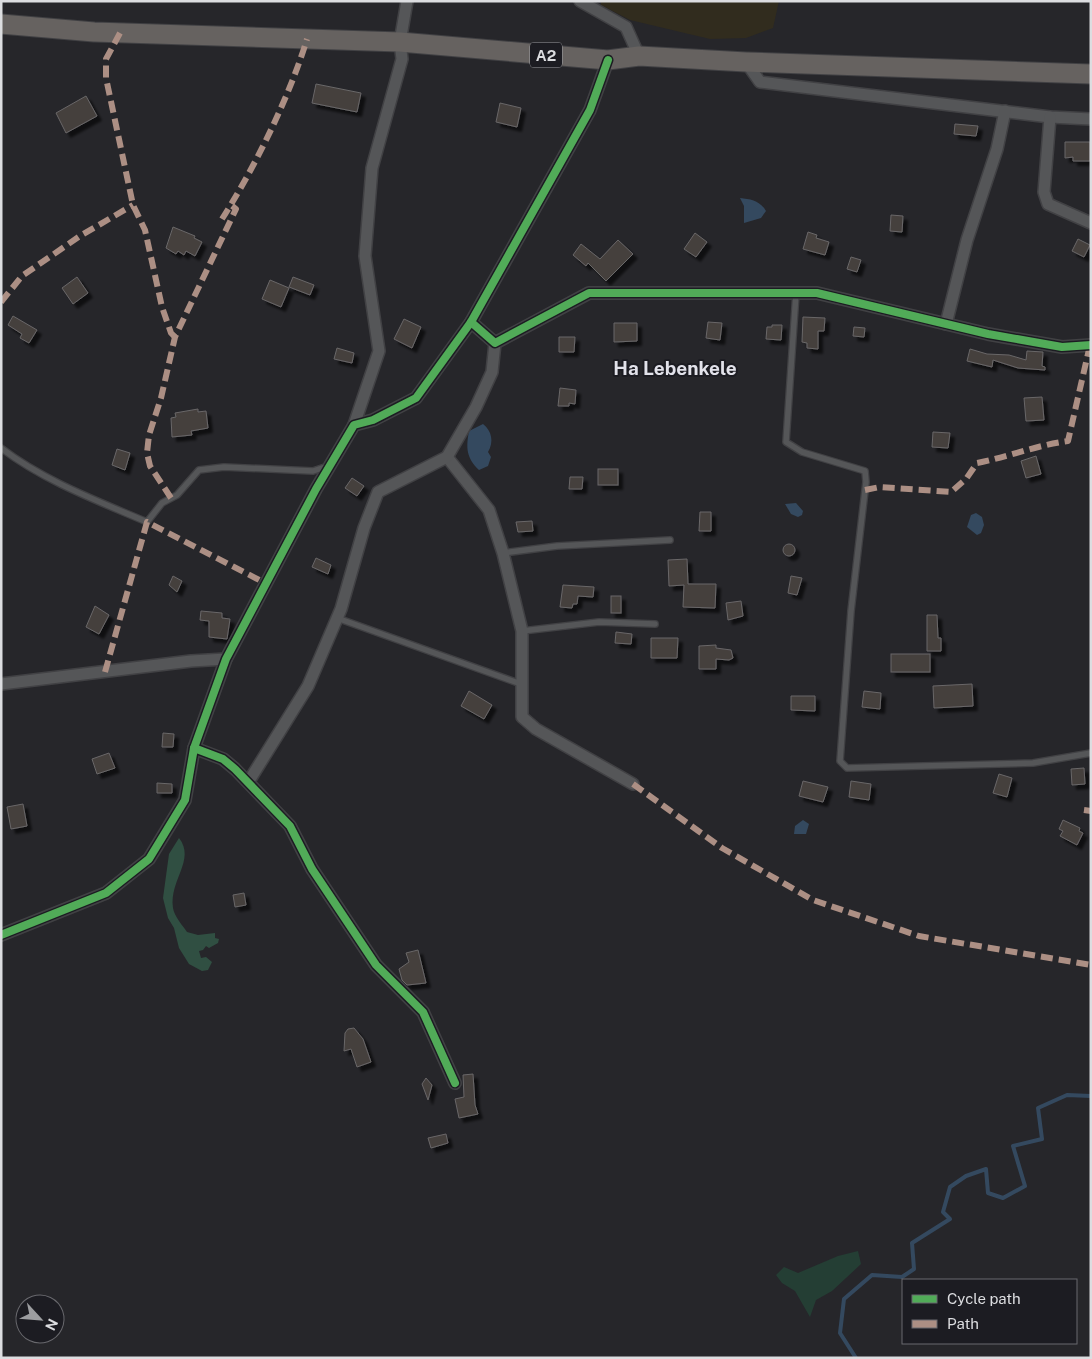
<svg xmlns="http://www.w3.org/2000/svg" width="1092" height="1359" font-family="'Public Sans',sans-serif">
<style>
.commercial{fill:#312c1e}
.green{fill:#243e34}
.forest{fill:#304f42}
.water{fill:#34495f}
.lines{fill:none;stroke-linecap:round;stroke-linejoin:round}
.stream{stroke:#34495f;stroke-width:4}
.building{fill:#453f3e;stroke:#696768;filter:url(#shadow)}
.lane-casing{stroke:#414144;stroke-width:8}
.street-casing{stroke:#414144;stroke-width:14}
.primary-casing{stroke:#414144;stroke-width:21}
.lane{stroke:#555658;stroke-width:5.5}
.street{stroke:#555658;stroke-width:11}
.primary{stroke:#666260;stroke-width:19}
.quiet{stroke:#ac8f84;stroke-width:6;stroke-dasharray:12 6;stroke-linecap:butt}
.cycleway-casing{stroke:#1c1c22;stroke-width:11}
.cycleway{stroke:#51ab58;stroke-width:8}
.labels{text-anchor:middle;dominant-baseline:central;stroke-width:4;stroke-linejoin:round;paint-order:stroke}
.shield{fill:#1c1c22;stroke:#a2a3a7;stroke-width:1}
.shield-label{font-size:15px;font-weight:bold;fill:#dcdde0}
.quarter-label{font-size:19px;font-weight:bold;fill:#e2e2ea;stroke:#1c1c22}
</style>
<defs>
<filter id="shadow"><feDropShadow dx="4.5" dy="4.5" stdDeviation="1" flood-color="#0009"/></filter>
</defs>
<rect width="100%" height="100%" fill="#26262a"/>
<!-- commercial -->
<path class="commercial" d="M601 1H779L773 28 746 38 710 39 630 20 601 5Z"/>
<!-- green -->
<path class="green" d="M858 1251 861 1264 832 1291 816 1300 810 1317 795 1291 782 1283 776 1275 784 1267 798 1273 838 1256Z"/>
<!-- forest -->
<path class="forest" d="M179 838C196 860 169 880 173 908 174 916 183 926 187 932L198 935 215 933V938L219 939 218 943 209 948 206 946 203 950 199 951 201 958 206 957 212 962 208 970 202 971 189 964 179 948 174 928 168 918 163 898 169 854Z"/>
<!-- water -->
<g class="water">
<path d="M740 198C751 199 760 201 766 211L761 218 744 223V206Z"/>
<path d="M483 424C492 431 494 442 488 452L491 457 488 466 479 470C466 458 466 447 469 431Z"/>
<path d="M796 503 803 511 802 515 798 517 791 514 785 504Z"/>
<path d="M976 513 982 517 984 525 981 533 977 535 967 527 971 515Z"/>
<path d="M803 820 809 824 806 834H794L795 826Z"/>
</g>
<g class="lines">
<!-- stream -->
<path class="stream" d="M856 1358 840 1333 844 1299 872 1275 902 1277 914 1269 912 1243 950 1219 943 1212 950 1187 966 1176 986 1169 988 1193 1003 1198 1025 1186 1013 1146 1042 1139 1038 1108 1067 1095 1091 1096"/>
</g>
<!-- building -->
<g class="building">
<path d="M316 84 361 93 357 112 312 103Z"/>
<path d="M86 96 97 116 66 133 56 113Z"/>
<path d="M500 103 521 108 517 127 496 122Z"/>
<path d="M955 124 978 126 976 136 954 134Z"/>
<path d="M1065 142H1090V161H1073V157L1065 158Z"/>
<path d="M891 215 903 216 902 232 890 231Z"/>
<path d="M173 227 195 236 194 238 202 242 195 256 186 251 184 255 178 251 176 254 166 248Z"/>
<path d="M808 232 817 235 816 238 829 242 825 255 803 249Z"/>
<path d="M695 233 707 242 696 257 684 249Z"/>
<path d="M1078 239 1090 245 1084 257 1072 251Z"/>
<path d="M618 240 633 254 606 281 588 263 586 266 573 255 581 244 600 259Z"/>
<path d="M851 257 861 260 857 272 847 269Z"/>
<path d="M77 277 88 293 73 304 62 288Z"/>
<path d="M293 277 314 285 310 295 289 287Z"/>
<path d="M270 280 289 288 281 307 262 299Z"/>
<path d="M13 316 37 330 29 343 20 338 22 334 8 325Z"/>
<path d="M803 317 825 318 824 331H818V349L807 348V343L802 342Z"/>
<path d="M404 319 421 327 412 348 394 339Z"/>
<path d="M708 322 722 323 720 340 706 338Z"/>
<path d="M614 323H637V341L614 342Z"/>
<path d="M772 325H782L781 340 766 339 767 327H772Z"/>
<path d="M854 327 865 328 864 337 853 336Z"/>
<path d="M559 337H575L574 352H559Z"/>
<path d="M337 348 354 353 352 363 334 359Z"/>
<path d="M970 349 987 354 1009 355 1026 360 1027 351 1043 352 1042 366 1045 367V370L1018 368 993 360 992 367 967 361Z"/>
<path d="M560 388 576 390 575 404 569 403V406H558Z"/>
<path d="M1042 397 1044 420 1026 421 1024 398Z"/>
<path d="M198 409V412L206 411 208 428 191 431 192 435 172 437 171 418 176 417 175 413Z"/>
<path d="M933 432 950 433 948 448 932 447Z"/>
<path d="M117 449 130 453 125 470 112 465Z"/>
<path d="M1036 456 1041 474 1026 478 1021 461Z"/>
<rect x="598" y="469" width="20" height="16"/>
<path d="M570 477H583L582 489H569Z"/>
<path d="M352 478 364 486 357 496 345 488Z"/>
<path d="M700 512H711V531H699Z"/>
<path d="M532 521 533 531 518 532 516 522Z"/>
<circle cx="789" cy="550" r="6"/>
<path d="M316 558 331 565 328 574 312 567Z"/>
<path d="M687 559 688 584H716L715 608 683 607 684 585 669 586 668 560Z"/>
<path d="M173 576 182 581 177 592 169 585Z"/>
<path d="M791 576 802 578 797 595 788 593Z"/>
<path d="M563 585 594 587 593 597 578 596 577 604H573L572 608 560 607Z"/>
<rect x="611" y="596" width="10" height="17"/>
<path d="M741 601 743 616 728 620 726 603Z"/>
<path d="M95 606 109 615 99 634 86 627Z"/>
<path d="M201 611 222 613V618L230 619 227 639 209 637V621L200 620Z"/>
<path d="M927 615H937L938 638H941V651H927Z"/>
<path d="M616 632 632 634 631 644 615 643Z"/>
<path d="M651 638H678L677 658H651Z"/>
<path d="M716 645V648L731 650 733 658 729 660 716 659V669H699V646Z"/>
<rect x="891" y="654" width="39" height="18"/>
<path d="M972 684 973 706 934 708 933 686Z"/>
<path d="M469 691 492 705 484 719 461 706Z"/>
<path d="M864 691 881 693 880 709 862 707Z"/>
<path d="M791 696H815V711L791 710Z"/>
<path d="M163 733 174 734 173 747H162Z"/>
<path d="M109 753 115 768 97 774 92 759Z"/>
<path d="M1084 768 1085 784 1072 785 1071 769Z"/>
<path d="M999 774 1012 778 1007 797 993 793Z"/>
<path d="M803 781 828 787 823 802 799 796Z"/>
<path d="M851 781 871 784 869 800 849 797Z"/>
<path d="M157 783 172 784V793H157Z"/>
<path d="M23 804 27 826 11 829 7 807Z"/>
<path d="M1063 820 1080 828 1079 831 1083 833 1077 845 1060 836 1063 831 1059 829Z"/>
<path d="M244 893 246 905 235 907 233 895Z"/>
<path d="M418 950 426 983 407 985 402 980 399 969 409 962 406 953Z"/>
<path d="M354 1028 363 1039 371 1062 357 1067 351 1049 344 1051 345 1033 348 1029Z"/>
<path d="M473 1074 475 1105 478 1114 459 1118 455 1099 464 1097 463 1075Z"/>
<path d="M426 1078 432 1085 428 1100 422 1084Z"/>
<path d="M446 1134 448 1143 431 1148 428 1138Z"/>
</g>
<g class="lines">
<!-- lane casing -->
<g class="lane-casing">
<g id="lane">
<path d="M796 293 786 442 802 452 865 471 866 482 851 611 840 761 847 768 1033 763 1091 753"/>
<path d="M1 448C44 481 98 501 147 522L162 503 177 495 199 470 224 467 313 471 328 466"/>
<path d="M503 553 557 546 670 540"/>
<path d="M337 618 521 684"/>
<path d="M522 631 599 622 655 624"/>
</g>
</g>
<!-- street casing -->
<g class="street-casing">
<g id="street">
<path d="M580 1 626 27 639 56"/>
<path d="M746 62 760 82 1050 117 1091 119"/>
<path d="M1050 117 1044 192 1048 204 1091 223"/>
<path d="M471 322 495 343 589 293H817L988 334 1062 347 1091 345"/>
<path d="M946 324 967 240 997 149 1005 111"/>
<path d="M354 425 379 351 365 256 372 168 402 59 400 42 407 1"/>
<path d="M447 457 489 510 503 553 522 631V717L536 729 633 784"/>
<path d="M1 684 191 661 226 659"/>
<path d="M194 748 223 759 235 769 290 826 312 869 376 965 423 1012 455 1083"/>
<path d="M249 781 308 686 341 609 364 528 378 492 447 457 476 407 492 372 495 343"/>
<path d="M1 935 106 893 149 859 185 800 194 748 226 659 316 489 354 425 373 420 416 398 471 322 590 110 608 60"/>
</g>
</g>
<!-- primary casing -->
<g class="primary-casing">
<path id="primary" d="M1 24 94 32 400 42 608 60 639 56 746 62 1091 74"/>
</g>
<!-- lane -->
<use href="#lane" class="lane"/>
<!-- street -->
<use href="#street" class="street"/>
<!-- primary -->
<use href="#primary" class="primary"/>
<!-- quiet -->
<g class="quiet">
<path d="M120 33 106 59V78L133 205 145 230 162 307 171 333 175 337"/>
<path d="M222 219C255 167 289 98 307 39"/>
<path d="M1 302 22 276 80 236 133 205"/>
<path d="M865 490 880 487 951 492 966 479 977 463C1008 457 1037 445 1068 441L1090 345"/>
<path d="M171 498 150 466 147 453 149 435 161 398 175 337 236 209 231 205"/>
<path d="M105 672 147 522 267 584"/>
<path d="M633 784 722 848 813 900 919 936 1091 965"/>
<path d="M1084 810 1091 811"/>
</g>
<!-- cycleway casing -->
<g class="cycleway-casing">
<g id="cycleway">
<path d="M471 322 495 343 589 293H817L988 334 1062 347 1091 345"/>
<path d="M194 748 223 759 235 769 290 826 312 869 376 965 423 1012 455 1083"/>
<path d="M1 935 106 893 149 859 185 800 194 748 226 659 316 489 354 425 373 420 416 398 471 322 590 110 608 60"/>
</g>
</g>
<!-- cycleway -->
<use href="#cycleway" class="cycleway"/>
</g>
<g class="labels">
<!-- shield labels -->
<rect class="shield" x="530" y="42.5" width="32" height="25" rx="4"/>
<g class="shield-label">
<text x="546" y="55">A2</text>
</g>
<!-- quarter labels -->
<g class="quarter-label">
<text x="675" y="368">Ha Lebenkele</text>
</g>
</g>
<!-- border -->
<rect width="1092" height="1359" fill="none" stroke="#dcdde0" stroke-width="5"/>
<!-- legend -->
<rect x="902" y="1279" width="175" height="65" fill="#1c1c22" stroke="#69696e"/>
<rect x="912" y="1295" width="25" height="8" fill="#51ab58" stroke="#69696e"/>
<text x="947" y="1304" font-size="15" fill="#dcdde0">Cycle path</text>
<rect x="912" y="1320" width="25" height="8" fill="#ac8f84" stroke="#69696e"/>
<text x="947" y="1329" font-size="15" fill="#dcdde0">Path</text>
<!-- north arrow -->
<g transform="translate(40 1319) rotate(116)"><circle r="24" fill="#1c1c22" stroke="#69696e"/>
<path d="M0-4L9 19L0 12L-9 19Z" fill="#9c9da0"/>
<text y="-8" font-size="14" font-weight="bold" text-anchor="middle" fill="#dcdde0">N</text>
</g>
</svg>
